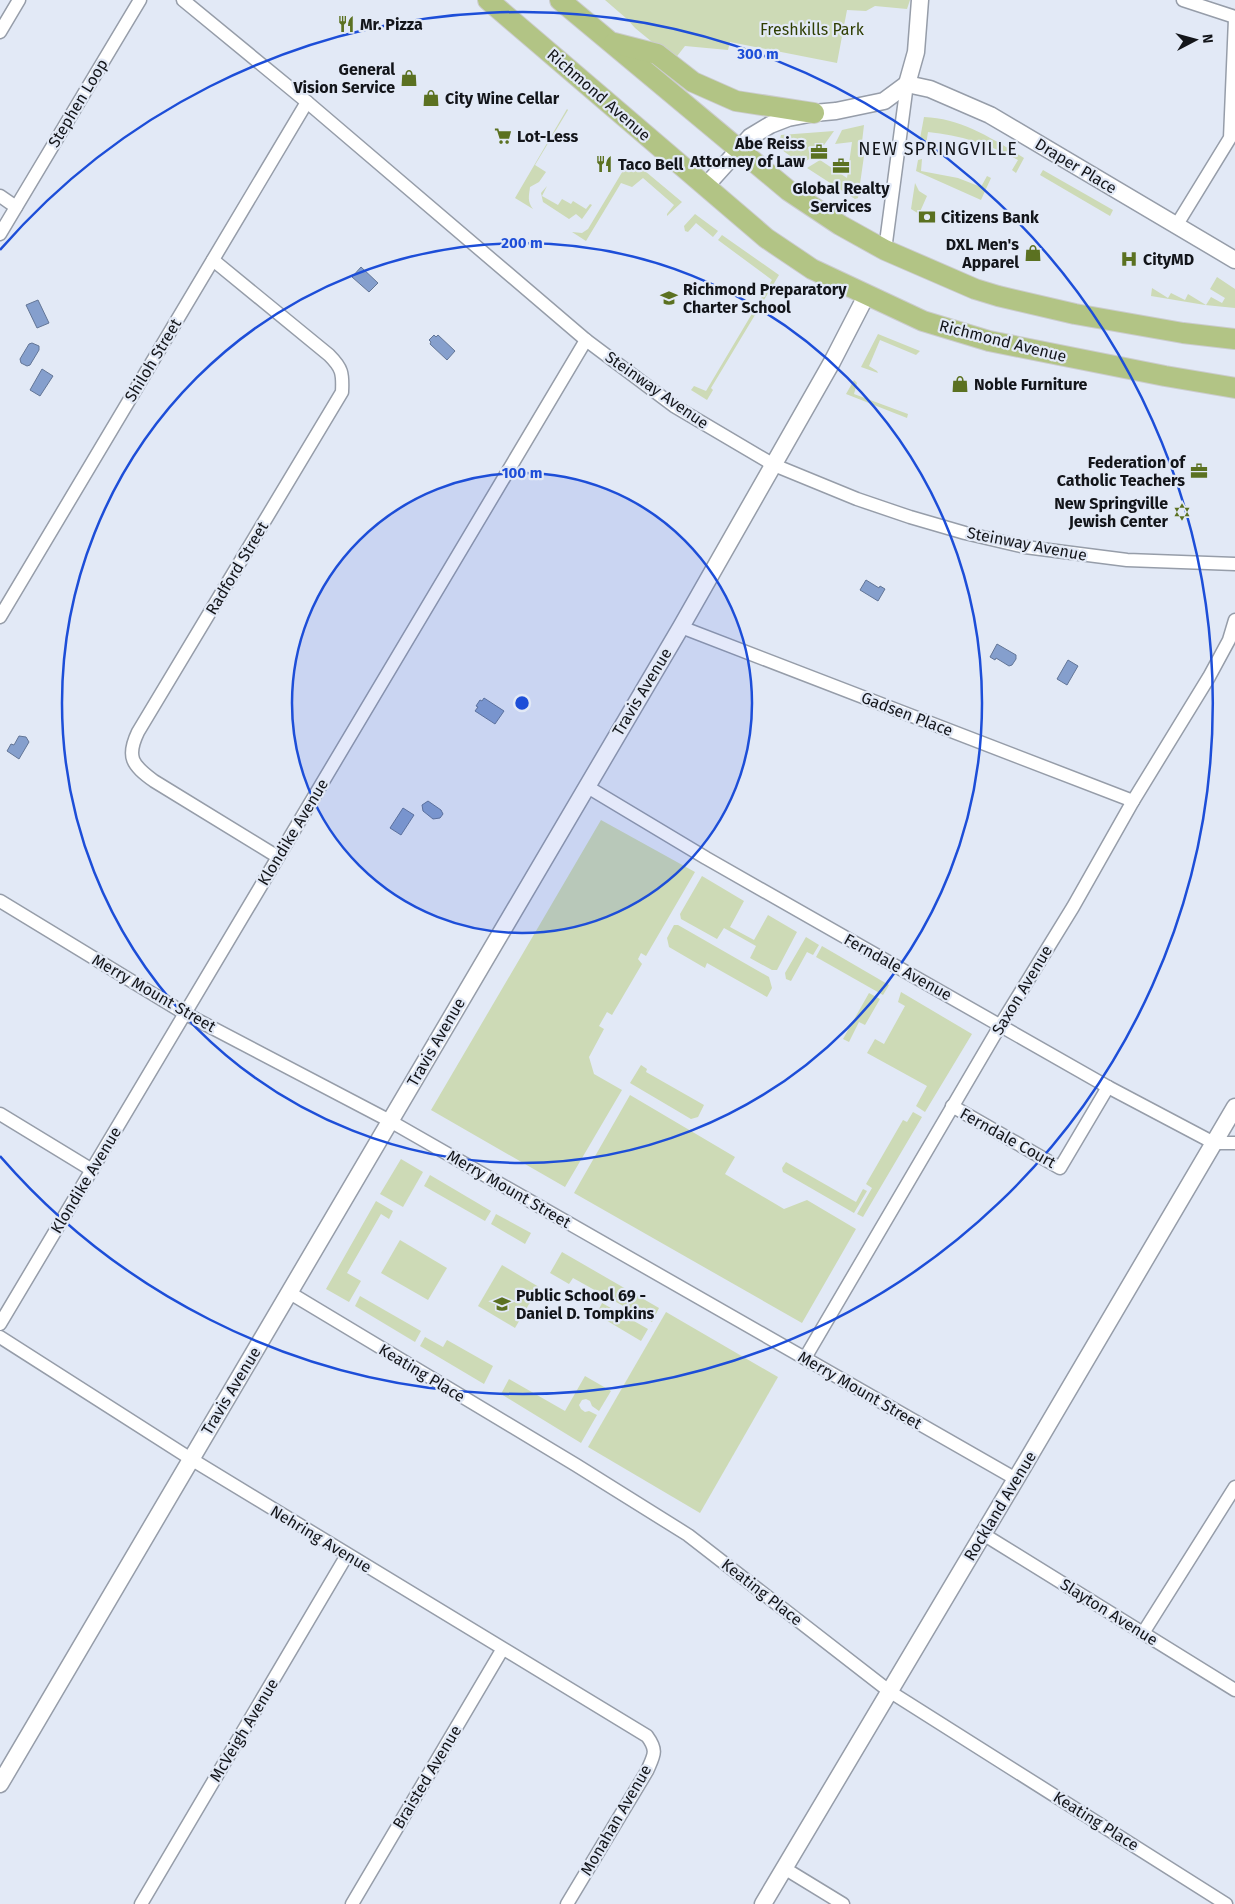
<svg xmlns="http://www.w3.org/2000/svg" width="1235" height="1904" font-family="'Fira Sans',sans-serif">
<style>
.green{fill:#cddab6}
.water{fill:#859fcd;stroke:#637697}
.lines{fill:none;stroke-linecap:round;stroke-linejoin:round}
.minor-casing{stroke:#969da9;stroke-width:15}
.tertiary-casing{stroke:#969da9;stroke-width:19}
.primary-casing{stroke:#cbcccd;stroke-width:22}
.minor{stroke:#fff;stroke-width:12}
.tertiary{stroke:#fff;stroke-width:16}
.primary{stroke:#b2c485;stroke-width:20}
.ring{fill:none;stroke:#1d4ed8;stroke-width:2.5}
.labels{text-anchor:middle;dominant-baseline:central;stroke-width:4.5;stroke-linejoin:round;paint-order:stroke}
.poi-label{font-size:16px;font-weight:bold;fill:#13151a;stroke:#e2e9f6;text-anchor:start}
.park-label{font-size:16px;fill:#2e3d00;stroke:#e2e9f6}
.street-label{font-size:16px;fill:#13151a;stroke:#e2e9f6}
.neighbourhood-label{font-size:18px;letter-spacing:1px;fill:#13151a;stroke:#e2e9f6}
.centre{fill:#1d4ed8;stroke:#e2e9f6;stroke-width:2.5}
.ring-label{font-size:15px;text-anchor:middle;font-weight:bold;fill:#1d4ed8;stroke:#e2e9f6;stroke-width:4.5;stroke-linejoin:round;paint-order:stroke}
</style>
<rect width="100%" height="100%" fill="#e2e9f6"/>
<!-- green -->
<g class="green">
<path d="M605 0H910L907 9 875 6 866 11 847 10 837 63 730 42 728 50 685 46 674 60 635 28 627 19Z"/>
<path d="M567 109 568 110 535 165 546 172 539 182 530 187C529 196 527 201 533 209L515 198Z"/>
<path d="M924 117C961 118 993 139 1024 158L1016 173 1012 170 1018 160C989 144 960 135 928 132L926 145 919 144Z"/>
<path d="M864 125 862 142H866L858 198 855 199 807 168 820 160 847 178 852 142 835 144 842 130Z"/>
<path d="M834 131 824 145 808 147 809 152 814 156 801 164 778 147 780 144 779 143 781 135Z"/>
<path d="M922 159 921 171 958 178 981 187 987 176 991 178 981 200 916 171 918 160Z"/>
<path d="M627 160 631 164 633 161 682 202 667 216V214L674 205 643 178 632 187 621 183 586 241 572 232 582 233 588 229 624 169Z"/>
<path d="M1043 170 1113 210 1110 216 1040 175Z"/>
<path d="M915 183 919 191 927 196 919 214 911 209Z"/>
<path d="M547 186 542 196 558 205 562 199 571 204 573 201 586 209 590 204 592 205 582 219 576 214 569 219 543 202 541 193Z"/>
<path d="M695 214 718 231 713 237 696 223 688 232 685 231 684 226Z"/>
<path d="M722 235 779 275 711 388 713 390 707 400 691 390 694 386 706 391 772 280 718 240Z"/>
<path d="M1217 277 1235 289V308L1205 305 1151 296 1152 288 1168 298 1171 293 1185 300 1188 294 1206 305 1211 297 1222 303 1225 298 1210 289Z"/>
<path d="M878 334 920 351 916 355 880 340 869 366 877 371 878 373 861 367Z"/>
<path d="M854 380 857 383 854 394 908 414 907 418 846 394Z"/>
<path d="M601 820 695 872 646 956 641 953 638 959 642 964 612 1015 607 1012 599 1026 604 1029 589 1057 594 1074 622 1090 565 1187 431 1110Z"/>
<path d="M702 876 744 901 730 927 754 940 768 915 797 932 777 970H772L750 958 756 946 724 928 717 939 681 919 680 914Z"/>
<path d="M674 925H678L769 977 772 988 767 997 707 963 705 968 669 947 667 938Z"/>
<path d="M806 937 819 945 813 955 807 952 791 981 786 979 785 973Z"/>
<path d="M822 946 889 985 883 995 816 957Z"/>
<path d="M901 992 972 1034 925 1112 916 1106 927 1086 867 1053 875 1039 884 1044 905 1006 898 1002Z"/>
<path d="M869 993 880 999 865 1025 859 1022 849 1042 843 1039Z"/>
<path d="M641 1065 647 1069 646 1072 704 1105 698 1117 691 1119 630 1083Z"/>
<path d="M630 1095 735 1157 725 1174 784 1209 807 1200 856 1229 802 1323 574 1193Z"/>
<path d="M913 1112 922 1117 863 1217 857 1214 872 1188 866 1184 903 1120 907 1122Z"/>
<path d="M401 1159 423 1172 403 1207 380 1194Z"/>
<path d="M786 1162 856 1202 863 1189 867 1191 854 1213 783 1172 782 1168Z"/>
<path d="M430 1175 491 1211 485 1221 424 1186Z"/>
<path d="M376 1201 393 1211 389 1219 381 1214 347 1273 361 1281 349 1302 326 1289Z"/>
<path d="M496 1214 531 1233 525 1244 491 1224Z"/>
<path d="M400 1240 447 1268 428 1300 381 1273Z"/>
<path d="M562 1252 659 1308 652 1322 573 1278 569 1284 550 1273Z"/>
<path d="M502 1265 539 1287 515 1328 478 1306Z"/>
<path d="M360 1296 421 1331 415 1342 355 1306Z"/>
<path d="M602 1303 648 1329 641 1341 599 1316 601 1311 599 1309Z"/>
<path d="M666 1312 778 1377 700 1513 588 1447Z"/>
<path d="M425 1337 443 1347 447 1340 493 1366 484 1384 420 1346Z"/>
<path d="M585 1376 611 1391 599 1411 592 1406 590 1401 586 1399 582 1400 579 1405 581 1409 585 1412 589 1411 597 1415 581 1443 501 1394 509 1379 565 1411Z"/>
</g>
<!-- water -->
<g class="water">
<path d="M361 267 378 283 369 292 352 277Z"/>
<path d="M38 300 49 323 37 328 26 305Z"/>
<path d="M434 335 436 337 438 335 455 351 447 360 430 344 431 342 429 340Z"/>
<path d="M32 343 39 346V350L30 365 27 366 21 363 20 359 29 344Z"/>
<path d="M42 369 53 376 40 396 30 390Z"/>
<path d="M866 580 879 588 880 586 885 589 878 601 860 590Z"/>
<path d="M997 644 1016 655V659L1012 665 1009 666 996 658 995 660 990 657Z"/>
<path d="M1068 660 1078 666 1067 685 1057 679Z"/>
<path d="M484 698 504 711 495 724 475 711 478 707 476 706 480 700 482 701Z"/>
<path d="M19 736 26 737 29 742 19 759 7 751 11 744 14 745Z"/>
<path d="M428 801 441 810 443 814 440 818 433 819 423 811 422 805Z"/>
<path d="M403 808 414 815 401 835 390 828Z"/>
</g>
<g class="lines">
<!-- minor casing -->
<g class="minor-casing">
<g id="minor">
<path d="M183 0 307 102 586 340 674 406 774 465 857 499 910 517 965 533 1025 547 1127 560 1235 564"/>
<path d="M1183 0 1235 17"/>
<path d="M0 32 19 0"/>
<path d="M0 196 16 207"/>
<path d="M1176 226 1230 138 1235 19"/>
<path d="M0 234 140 0"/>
<path d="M885 250 907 84"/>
<path d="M213 260 329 355C342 368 343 373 342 392L138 732C126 757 132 765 154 781L278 857"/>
<path d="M0 617 307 102"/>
<path d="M681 627 1133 801"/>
<path d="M586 786 706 858 1108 1087 1214 1143H1235"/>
<path d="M0 901 184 1013 390 1121 1016 1479"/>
<path d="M952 1106 1060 1168 1108 1087"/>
<path d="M0 1114 92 1170"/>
<path d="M290 1293 576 1465 688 1535 889 1691 1226 1904"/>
<path d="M0 1324 586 340"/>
<path d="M0 1337 191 1459 647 1736C658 1751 654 1755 647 1771L567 1904"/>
<path d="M805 1358 1001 1024 1073 907 1133 801 1209 677 1229 640 1235 620"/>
<path d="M983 1534 1235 1690"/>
<path d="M1143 1633 1235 1487"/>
<path d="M784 1868 843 1904"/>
<path d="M141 1904 347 1555"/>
<path d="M352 1904 502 1650"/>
</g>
</g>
<!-- tertiary casing -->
<g class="tertiary-casing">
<g id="tertiary">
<path d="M907 84 916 52 920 0"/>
<path d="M705 187 750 137 770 125 788 118 814 113 836 111 884 101 907 84 930 89 990 115 1235 260"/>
<path d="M0 1784 681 627 832 362 866 296"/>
<path d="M763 1904 1026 1462 1235 1107"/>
</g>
</g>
<!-- primary casing -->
<g class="primary-casing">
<g id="primary">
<path d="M488 0 766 238 812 269 923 321 989 341 1165 376 1235 388"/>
<path d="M560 0 789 191 840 225 885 250 975 289 998 296 1075 314 1183 333 1235 339"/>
<path d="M614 43 657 54 693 82 736 101 814 113"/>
</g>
</g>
<!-- minor -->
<use href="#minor" class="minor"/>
<!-- tertiary -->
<use href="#tertiary" class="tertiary"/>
<!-- primary -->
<use href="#primary" class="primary"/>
</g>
<!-- distance rings -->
<circle cx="522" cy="703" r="230" fill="#1d4ed8" fill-opacity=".12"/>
<g class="ring">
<circle cx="522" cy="703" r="230"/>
<circle cx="522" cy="703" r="460"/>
<path d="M0 250A691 691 0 1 1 0 1156"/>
</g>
<!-- icons -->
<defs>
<g id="restaurant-bare" transform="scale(1.35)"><path d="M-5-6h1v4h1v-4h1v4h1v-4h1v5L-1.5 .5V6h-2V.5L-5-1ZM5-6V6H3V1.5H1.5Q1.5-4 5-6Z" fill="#5b7121" stroke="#e2e9f6" stroke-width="2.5" paint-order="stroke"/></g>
<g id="shop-bare" transform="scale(1.35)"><path d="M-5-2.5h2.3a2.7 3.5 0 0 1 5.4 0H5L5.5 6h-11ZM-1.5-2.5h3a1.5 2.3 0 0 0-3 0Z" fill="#5b7121" stroke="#e2e9f6" stroke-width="2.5" paint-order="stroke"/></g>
<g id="supermarket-bare" transform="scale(1.35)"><path d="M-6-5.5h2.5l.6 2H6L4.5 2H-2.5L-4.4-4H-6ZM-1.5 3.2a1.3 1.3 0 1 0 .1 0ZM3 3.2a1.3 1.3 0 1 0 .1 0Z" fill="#5b7121" stroke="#e2e9f6" stroke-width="2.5" paint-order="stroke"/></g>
<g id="office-bare" transform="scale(1.35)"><path d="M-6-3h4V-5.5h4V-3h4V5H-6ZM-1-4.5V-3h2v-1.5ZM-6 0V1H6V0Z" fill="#5b7121" stroke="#e2e9f6" stroke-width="2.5" paint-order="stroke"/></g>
<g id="bank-bare" transform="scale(1.35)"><path d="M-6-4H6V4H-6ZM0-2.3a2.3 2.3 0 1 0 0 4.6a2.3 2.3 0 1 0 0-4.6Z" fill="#5b7121" stroke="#e2e9f6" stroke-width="2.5" paint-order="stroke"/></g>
<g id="hospital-bare" transform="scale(1.35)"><path d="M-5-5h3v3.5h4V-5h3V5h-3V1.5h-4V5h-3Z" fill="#5b7121" stroke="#e2e9f6" stroke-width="2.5" paint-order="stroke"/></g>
<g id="school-bare" transform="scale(1.35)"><path d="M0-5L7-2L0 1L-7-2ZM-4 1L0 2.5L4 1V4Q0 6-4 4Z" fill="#5b7121" stroke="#e2e9f6" stroke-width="2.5" paint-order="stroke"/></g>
<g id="synagogue-bare" transform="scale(1.35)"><path d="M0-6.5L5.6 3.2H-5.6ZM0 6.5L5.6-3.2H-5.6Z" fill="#5b7121" stroke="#e2e9f6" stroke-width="2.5" paint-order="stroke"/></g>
</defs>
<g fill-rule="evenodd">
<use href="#restaurant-bare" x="346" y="24"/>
<use href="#shop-bare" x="409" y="78"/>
<use href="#shop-bare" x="431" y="98"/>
<use href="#supermarket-bare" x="503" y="136"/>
<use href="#office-bare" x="819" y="152"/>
<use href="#restaurant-bare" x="604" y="164"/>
<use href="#office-bare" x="841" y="166"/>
<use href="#bank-bare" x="927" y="217"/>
<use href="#shop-bare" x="1033" y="253"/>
<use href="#hospital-bare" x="1129" y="259"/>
<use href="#school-bare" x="669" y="298"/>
<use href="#shop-bare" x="960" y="384"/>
<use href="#office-bare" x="1199" y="471"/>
<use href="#synagogue-bare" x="1182" y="512"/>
<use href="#school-bare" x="502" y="1304"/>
</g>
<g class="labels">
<!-- poi labels -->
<g class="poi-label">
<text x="360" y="24">Mr. Pizza</text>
<text x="395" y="69" text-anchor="end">General<tspan x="395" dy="18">Vision Service</tspan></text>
<text x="445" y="98">City Wine Cellar</text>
<text x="517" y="136">Lot-Less</text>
<text x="805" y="143" text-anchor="end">Abe Reiss<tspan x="805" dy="18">Attorney of Law</tspan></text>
<text x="618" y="164">Taco Bell</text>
<text x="841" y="188" text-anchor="middle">Global Realty<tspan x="841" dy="18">Services</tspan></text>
<text x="941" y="217">Citizens Bank</text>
<text x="1019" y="244" text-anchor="end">DXL Men's<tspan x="1019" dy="18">Apparel</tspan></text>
<text x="1143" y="259">CityMD</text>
<text x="683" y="289">Richmond Preparatory<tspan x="683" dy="18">Charter School</tspan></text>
<text x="974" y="384">Noble Furniture</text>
<text x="1185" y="462" text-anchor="end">Federation of<tspan x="1185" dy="18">Catholic Teachers</tspan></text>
<text x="1168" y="503" text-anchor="end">New Springville<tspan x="1168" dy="18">Jewish Center</tspan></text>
<text x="516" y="1295">Public School 69 -<tspan x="516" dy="18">Daniel D. Tompkins</tspan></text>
</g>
<!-- park labels -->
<g class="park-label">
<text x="812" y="29">Freshkills Park</text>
</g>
<!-- street labels -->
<g class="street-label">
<text transform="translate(599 95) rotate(41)">Richmond Avenue</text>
<text transform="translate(78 103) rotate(-59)">Stephen Loop</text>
<text transform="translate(1076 166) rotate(31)">Draper Place</text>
<text transform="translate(1003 341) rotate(14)">Richmond Avenue</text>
<text transform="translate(153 360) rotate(-59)">Shiloh Street</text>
<text transform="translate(657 390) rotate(35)">Steinway Avenue</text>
<text transform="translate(1027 544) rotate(11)">Steinway Avenue</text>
<text transform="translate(237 568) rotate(-59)">Radford Street</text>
<text transform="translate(642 692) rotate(-59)">Travis Avenue</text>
<text transform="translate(907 714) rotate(21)">Gadsen Place</text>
<text transform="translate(293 832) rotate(-59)">Klondike Avenue</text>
<text transform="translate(898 967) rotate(29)">Ferndale Avenue</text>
<text transform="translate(1022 990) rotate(-59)">Saxon Avenue</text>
<text transform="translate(154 993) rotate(30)">Merry Mount Street</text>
<text transform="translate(436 1042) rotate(-60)">Travis Avenue</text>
<text transform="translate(1008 1138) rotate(29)">Ferndale Court</text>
<text transform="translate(86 1180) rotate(-59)">Klondike Avenue</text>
<text transform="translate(509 1189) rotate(30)">Merry Mount Street</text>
<text transform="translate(422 1373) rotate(31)">Keating Place</text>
<text transform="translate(860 1390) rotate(30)">Merry Mount Street</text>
<text transform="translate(231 1391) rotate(-59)">Travis Avenue</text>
<text transform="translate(1000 1506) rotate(-59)">Rockland Avenue</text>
<text transform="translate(321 1539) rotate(31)">Nehring Avenue</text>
<text transform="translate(762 1592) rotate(38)">Keating Place</text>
<text transform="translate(1109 1612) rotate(32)">Slayton Avenue</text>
<text transform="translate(244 1730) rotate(-59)">McVeigh Avenue</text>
<text transform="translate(427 1777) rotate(-59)">Braisted Avenue</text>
<text transform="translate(616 1820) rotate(-60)">Monahan Avenue</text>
<text transform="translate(1096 1821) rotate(32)">Keating Place</text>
</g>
<!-- neighbourhood labels -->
<g class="neighbourhood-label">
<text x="938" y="149">NEW SPRINGVILLE</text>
</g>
</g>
<circle cx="522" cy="703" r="8" class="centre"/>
<g class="ring-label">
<text x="758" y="59">300 m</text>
<text x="522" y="248">200 m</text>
<text x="522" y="478">100 m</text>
</g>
<!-- north arrow -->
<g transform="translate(1195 40) rotate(84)" stroke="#e2e9f6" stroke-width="4" paint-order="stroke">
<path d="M0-4L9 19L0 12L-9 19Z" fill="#13151a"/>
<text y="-8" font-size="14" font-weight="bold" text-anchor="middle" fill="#13151a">N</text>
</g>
</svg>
